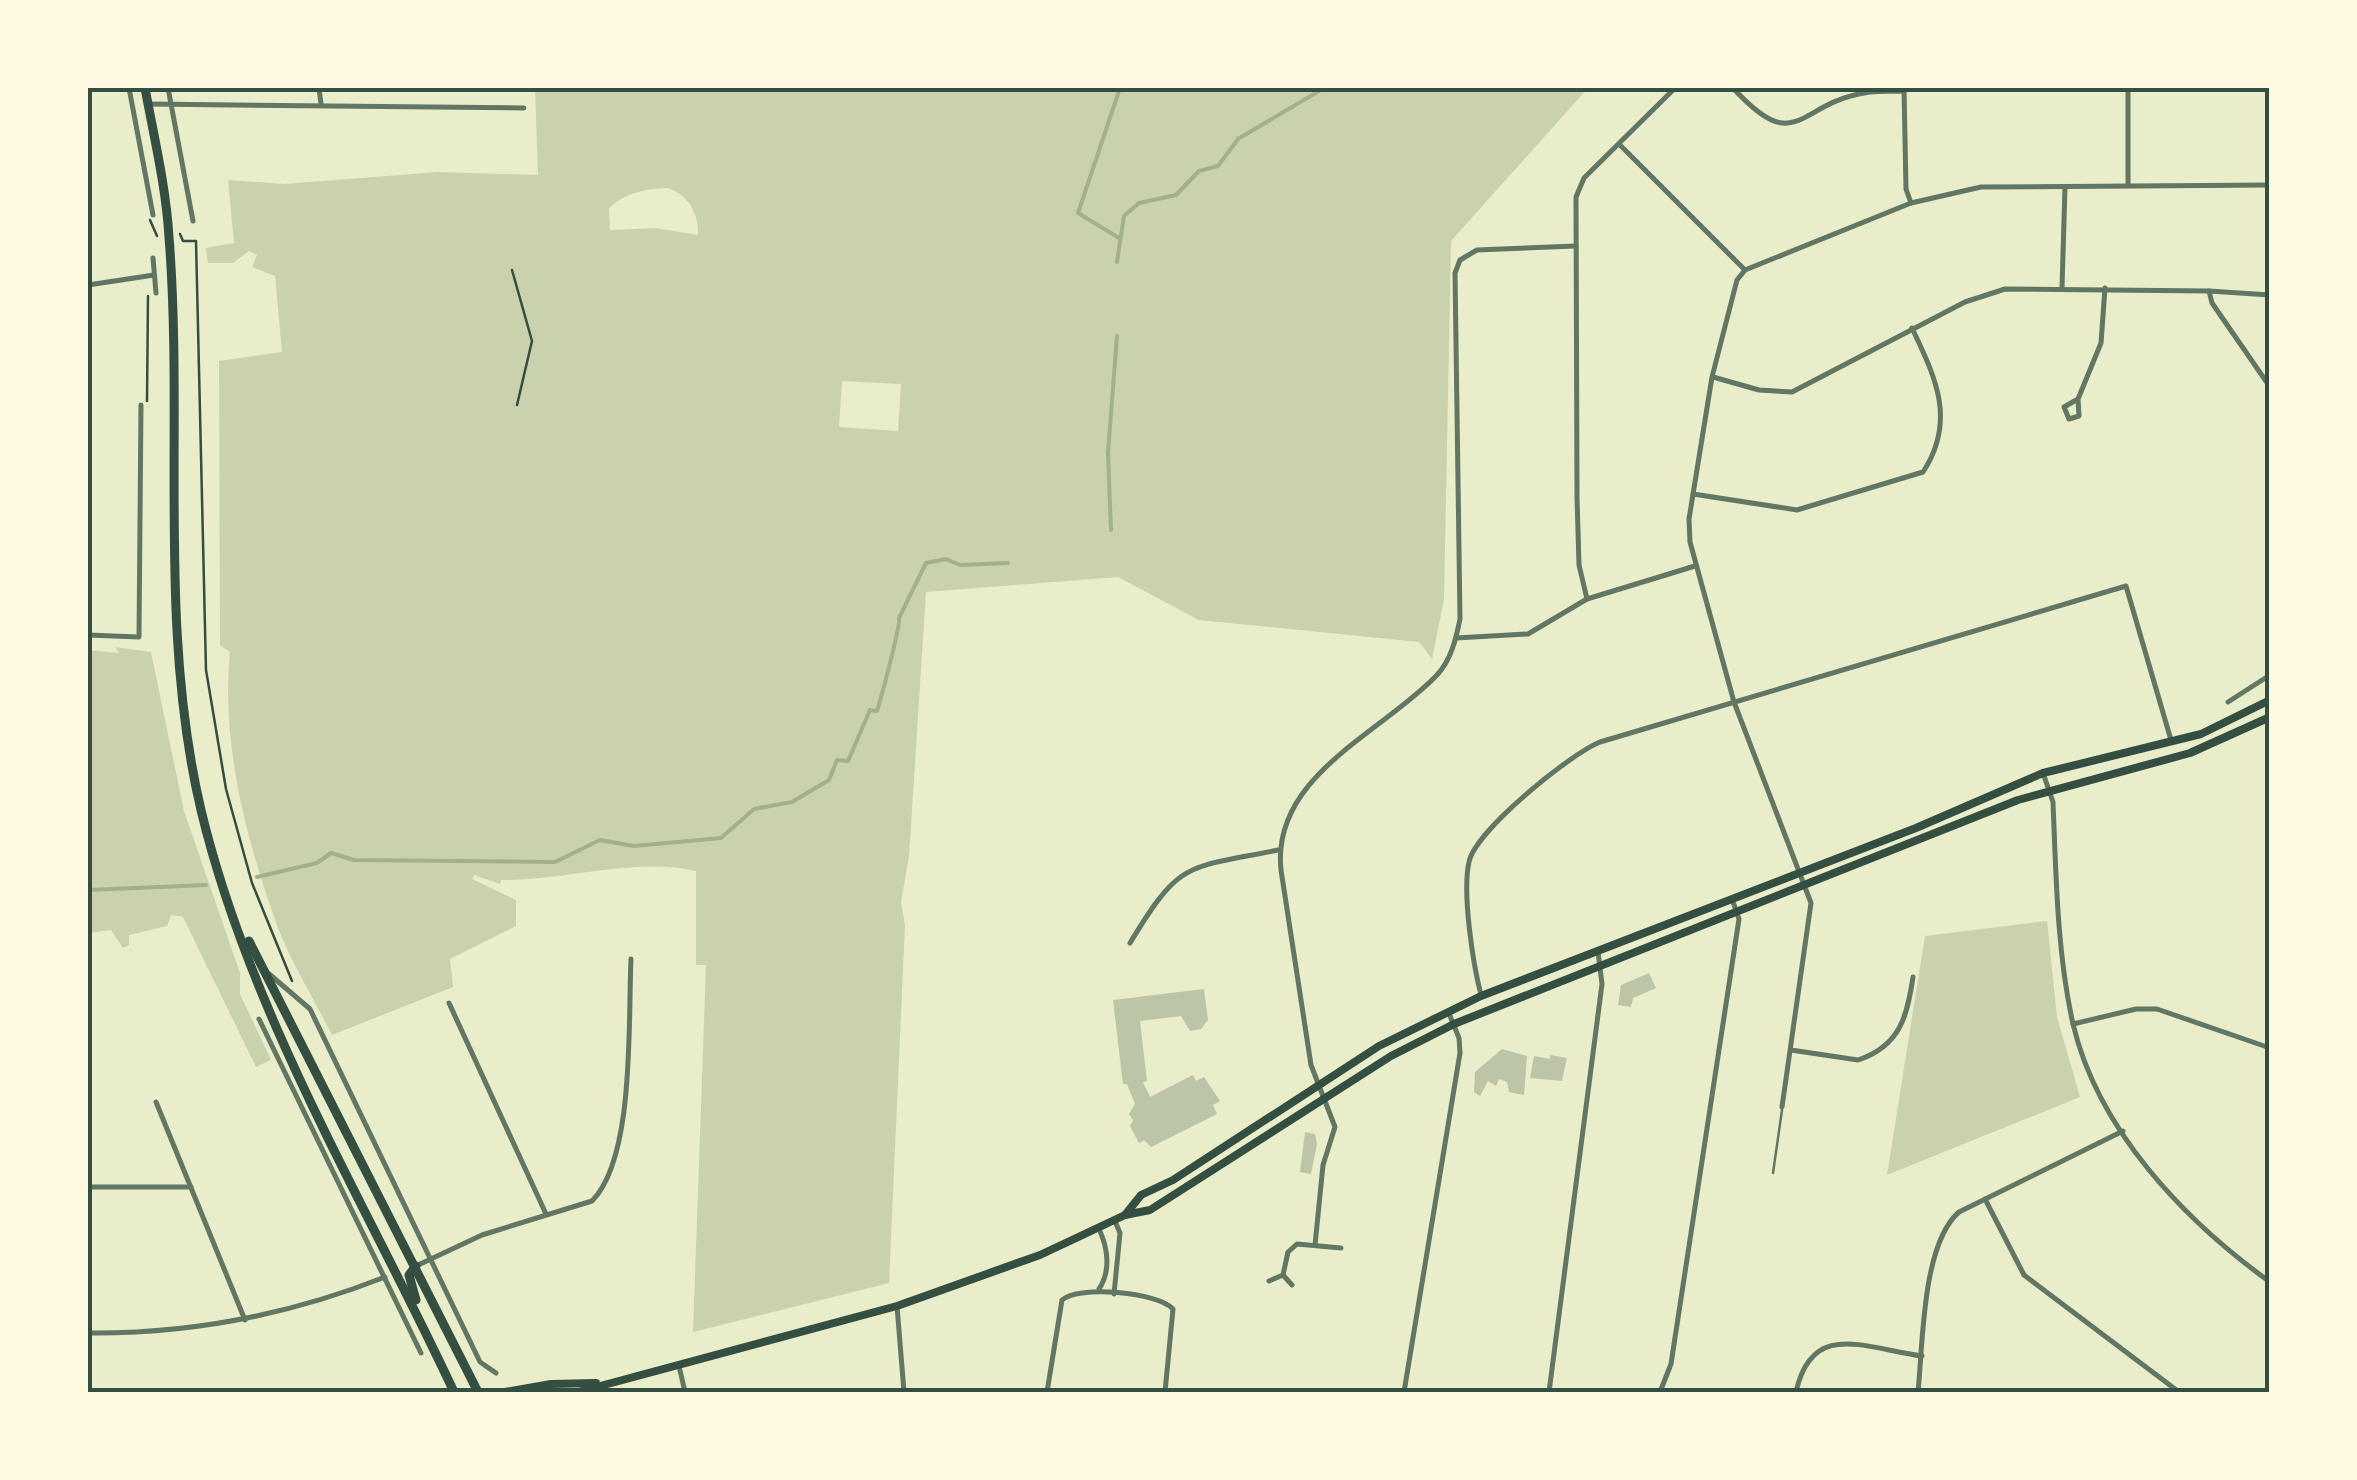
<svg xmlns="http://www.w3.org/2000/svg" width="2357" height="1480" font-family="Signika,sans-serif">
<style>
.green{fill:#cad2ad;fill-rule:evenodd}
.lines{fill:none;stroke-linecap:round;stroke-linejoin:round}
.stream{stroke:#a3b18a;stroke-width:4}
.building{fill:#bcc5a7}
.path{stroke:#344e41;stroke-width:2.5}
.service{stroke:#617663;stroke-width:2.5}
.minor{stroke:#617663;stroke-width:5}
.primary{stroke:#344e41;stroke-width:8}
.trunk{stroke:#344e41;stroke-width:9}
.neatline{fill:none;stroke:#344e41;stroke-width:4}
</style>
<rect width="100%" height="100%" fill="#e9edc9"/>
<!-- green -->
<g class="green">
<path d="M535 88H1588L1451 241 1444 599 1432 659 1419 642 1199 620 1118 577 926 592 909 856 901 902 905 925 889 1283 693 1332 706 965H696V871C634 857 565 881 501 880L500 884 474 875 472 879 516 900V926L450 959 453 987 332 1035C313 997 288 958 274 917 245 834 221 741 230 652L220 645 219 361 282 352 275 276 252 267 257 255 249 251 233 263H208L206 248 234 243 228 180 284 184 438 172 538 175ZM668 188C688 195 699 213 698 235L655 228 610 230 609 208C627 192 645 189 668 188ZM842 381 901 384 898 431 839 427Z"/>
<path d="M115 647 151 652 184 811 240 973V994L271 1060 256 1067 183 917 171 915 167 926 129 935V945L123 948 111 930 88 933V650L119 653Z"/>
<path d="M2047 921 2057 1017 2080 1097 1887 1175 1925 936Z"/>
</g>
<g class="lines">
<!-- stream -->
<g class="stream">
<path d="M1119 238 1078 213 1120 88"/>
<path d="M1117 262 1124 216 1139 203 1176 195 1199 171 1218 166 1238 139 1324 88"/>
<path d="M1111 530 1108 453 1117 336"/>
<path d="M257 877 317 863 331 853 354 860 555 862 600 840 634 846 721 838 754 809 792 802 829 780 837 760 848 761 870 710 877 711C881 698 901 625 899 618L926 563 946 559 960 565 1008 563"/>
<path d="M88 890 206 885"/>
</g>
</g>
<!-- building -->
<g class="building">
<path d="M1649 973 1656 988 1633 998 1631 1007 1618 1005 1621 985Z"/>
<path d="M1204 989 1208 1020 1201 1029 1190 1031 1181 1016 1140 1021 1147 1081 1143 1082 1150 1097 1193 1075 1196 1081 1204 1077 1220 1101 1213 1105 1217 1114 1151 1147 1144 1140 1139 1143 1130 1126 1133 1120 1129 1114 1135 1104 1127 1084H1123L1113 1000Z"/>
<path d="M1502 1049 1527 1056 1524 1095 1509 1092 1507 1082 1499 1079 1496 1086 1488 1081 1480 1096 1474 1092 1475 1072Z"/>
<path d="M1550 1055 1567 1058 1562 1081 1530 1078 1534 1056 1550 1059Z"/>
<path d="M1305 1132 1315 1134 1317 1144 1311 1174 1300 1172Z"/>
</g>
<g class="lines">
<!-- path -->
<g class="path">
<path d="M150 220 157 236"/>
<path d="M180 234 183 241H196L206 670 226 789 252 883 292 981"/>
<path d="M512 270 532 341 517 405"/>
<path d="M147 401 148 296"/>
</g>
<!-- service -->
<path class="service" d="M1773 1173 1782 1110"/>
<!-- minor -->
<g class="minor">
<path d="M129 88 153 215"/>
<path d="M168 88 193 221"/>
<path d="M319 88 321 104"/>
<path d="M1733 88C1797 158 1797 104 1864 93 1877 90 1891 92 1904 91"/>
<path d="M1904 88 1906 189 1911 203"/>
<path d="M148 104 524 108"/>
<path d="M1620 145 1745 270"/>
<path d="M2128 184V88"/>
<path d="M153 258 156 293"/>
<path d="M1745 270 1737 280 1712 377 1689 519 1690 542 1734 702 1811 903 1782 1107"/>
<path d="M1745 270 1911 203 1981 187 2270 185"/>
<path d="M88 285 154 275"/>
<path d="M2062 288 2065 187"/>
<path d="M2209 291 2270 295"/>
<path d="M1713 377 1759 390 1792 392 1965 302 2005 289 2209 291 2212 303 2270 387"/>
<path d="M2078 399 2079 416 2069 419 2064 407 2078 399 2101 343 2105 288"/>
<path d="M1693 494 1797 510 1923 472C1957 420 1935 377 1912 328"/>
<path d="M1587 599 1579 565 1577 497 1576 197 1584 178 1675 88"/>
<path d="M88 635 139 637 141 405"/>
<path d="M1456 638 1528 634 1587 599 1695 566"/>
<path d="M2228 702 2270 675"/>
<path d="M2043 773 2053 802C2056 874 2057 953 2073 1024 2098 1130 2184 1220 2270 1282"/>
<path d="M1130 943C1181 859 1185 869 1278 850"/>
<path d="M268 973 310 1009 480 1362 496 1373"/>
<path d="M1481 995C1473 964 1462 893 1469 862 1475 831 1570 754 1600 742L2126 586 2171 740"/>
<path d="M449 1003 546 1214"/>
<path d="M259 1019 421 1353"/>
<path d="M2073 1024 2136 1009H2157L2270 1048"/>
<path d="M1791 1050 1858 1060C1900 1046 1907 1017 1913 977"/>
<path d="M156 1102 245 1320"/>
<path d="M88 1187H191"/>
<path d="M1985 1199 2024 1275 2179 1392"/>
<path d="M1315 1245 1323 1165 1335 1127 1311 1065 1281 870C1271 776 1382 733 1437 675 1451 660 1456 639 1460 619L1455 273 1460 260 1477 250 1576 246"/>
<path d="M416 1266 482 1235 592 1201C635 1158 628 1021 631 959"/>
<path d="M1283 1275 1288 1252 1297 1244 1341 1248"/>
<path d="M1269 1281 1283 1275 1292 1285"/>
<path d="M1099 1289C1111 1271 1108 1248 1099 1229"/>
<path d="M1114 1294 1120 1233 1115 1221"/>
<path d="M897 1306 904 1392"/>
<path d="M88 1333C191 1334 289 1315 385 1277"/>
<path d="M679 1366 685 1392"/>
<path d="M1047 1392 1062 1300C1078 1285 1158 1292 1173 1309L1165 1392"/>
<path d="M1404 1392 1460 1053 1459 1038 1448 1011"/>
<path d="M1549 1392 1602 984 1598 952"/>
<path d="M1660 1392 1671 1364 1739 919 1732 899"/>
<path d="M1796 1392C1812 1320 1864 1348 1922 1356"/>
<path d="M1918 1392C1923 1344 1922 1244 1959 1212L2123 1131"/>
</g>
<!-- primary -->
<g class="primary">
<path d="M1125 1215 1141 1195 1173 1180 1379 1046 1481 996 1916 828 2043 773 2201 734 2270 700"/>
<path d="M505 1392 551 1384 596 1383"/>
<path d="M578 1392 897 1306 1040 1255 1125 1215 1150 1210 1391 1056 1454 1024 2018 800 2190 753 2270 717"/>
</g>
<!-- trunk -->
<g class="trunk">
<path d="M145 88C154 137 166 187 169 237 184 426 157 624 201 810 250 1015 366 1203 454 1392"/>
<path d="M249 941 478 1392"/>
<path d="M416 1266 409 1275 416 1300"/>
</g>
</g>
<!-- border -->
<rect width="2357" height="1480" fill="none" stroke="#fefae0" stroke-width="180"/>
<rect x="90" y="90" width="2177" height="1300" class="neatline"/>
</svg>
